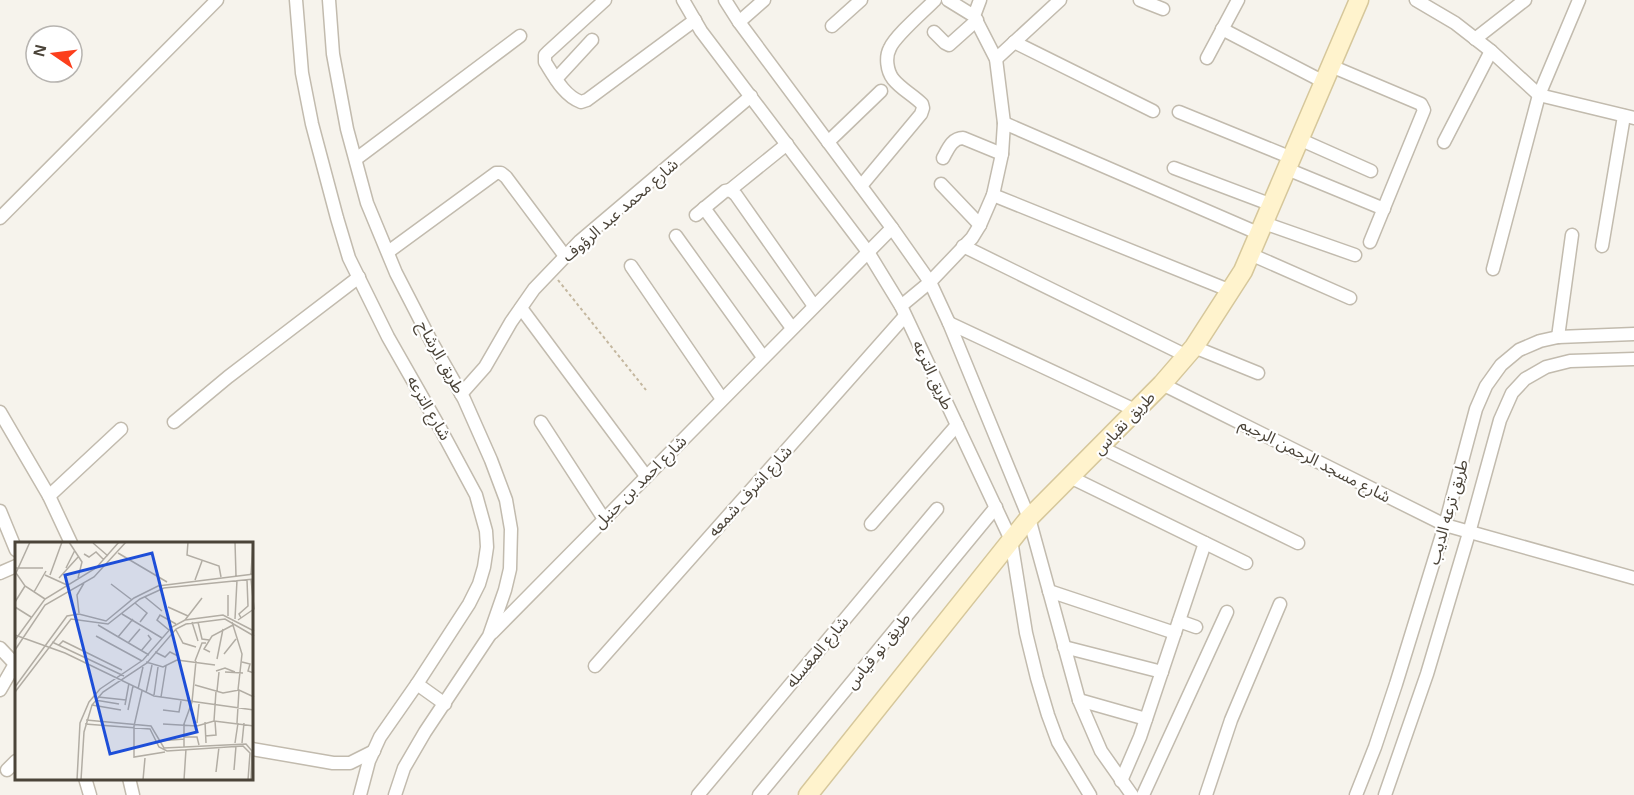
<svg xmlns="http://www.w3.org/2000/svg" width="1634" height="795" font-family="Arial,'Noto Sans Arabic',sans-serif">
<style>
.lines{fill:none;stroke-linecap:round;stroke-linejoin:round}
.street-casing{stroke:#c2bbae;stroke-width:15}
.secondary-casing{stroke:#d6c79b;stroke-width:21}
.path{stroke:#c4b79f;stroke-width:2;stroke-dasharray:3 3;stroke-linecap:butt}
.street{stroke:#fff;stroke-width:12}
.secondary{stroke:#fff3cd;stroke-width:18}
.labels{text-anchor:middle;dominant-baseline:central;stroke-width:4.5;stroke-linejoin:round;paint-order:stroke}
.street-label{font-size:16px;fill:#4b4439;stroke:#fff}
.inset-road{fill:none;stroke:#b2ada4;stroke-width:1.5}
.view{fill:#1d4ed8;fill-opacity:0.15;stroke:#1d4ed8;stroke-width:3}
.inset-edge{fill:none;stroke:#4b4439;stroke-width:3}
</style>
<rect width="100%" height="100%" fill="#f6f3ec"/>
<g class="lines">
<!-- street casing -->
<g class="street-casing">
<g id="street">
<path d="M296 0 302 73 312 124 337 218 349 258 388 337 441 430 476 495 486 531 487 547 484 567 479 584 469 604 417 684 380 737 369 761 360 795"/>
<path d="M329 0 333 54 347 129 367 203 396 273 431 341 464 399 491 460 506 500 511 529 510 569 505 590 489 636 425 732 404 768 395 795"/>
<path d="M605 0 548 52 545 55V62C554 76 564 96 581 102L587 100 695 20"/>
<path d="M683 0 701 31 868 252 901 306 1011 540 1026 633 1037 678 1048 715 1058 742 1090 795"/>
<path d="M725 0 739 22 892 228 930 282 949 323 1029 518 1079 700 1101 751 1132 795"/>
<path d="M1140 0 1163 9"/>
<path d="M1416 0 1455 23 1491 51 1539 95 1634 118"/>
<path d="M974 16 980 0"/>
<path d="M739 22 764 0"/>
<path d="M832 26 861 0"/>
<path d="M1222 29 1324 82"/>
<path d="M934 32 945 43 949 45 977 20"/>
<path d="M1475 39 1525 0"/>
<path d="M1014 42 1153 111"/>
<path d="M1207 58 1238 0"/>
<path d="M996 59 1060 0"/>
<path d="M1331 66 1421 104 1424 110 1370 242"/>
<path d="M556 79 592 40"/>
<path d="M1179 112 1292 158"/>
<path d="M1004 123 1260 234"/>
<path d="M1299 139 1371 171"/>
<path d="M828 142 881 91"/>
<path d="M1444 142 1491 51"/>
<path d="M943 158C948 149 952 138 963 138L1002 154"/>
<path d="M356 159 520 36"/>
<path d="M1174 168 1272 205"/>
<path d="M1287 169 1384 209"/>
<path d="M941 184 980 225"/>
<path d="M861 186 921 114 923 108 922 104C913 95 901 89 893 79 887 71 885 57 890 48 895 36 924 11 935 0"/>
<path d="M730 190 787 144"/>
<path d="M993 195 1231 291"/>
<path d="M704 208 792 328"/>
<path d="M696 215 725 191 730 190 736 195 814 306"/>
<path d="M0 218 217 0"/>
<path d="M1264 223 1355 255"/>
<path d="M676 236 763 357"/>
<path d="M963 246 1187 356"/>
<path d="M1602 246 1624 116"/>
<path d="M388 252 496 173H501L506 177 565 256"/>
<path d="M1250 254 1350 298"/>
<path d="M631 266 722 399"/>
<path d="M1493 269 1539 95 1579 0"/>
<path d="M901 306 930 282 972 238 980 225 993 195 1002 154 1004 123 996 59 974 16 948 0"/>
<path d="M521 308 646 476"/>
<path d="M949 323 1135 410"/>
<path d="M1558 337 1572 235"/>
<path d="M1194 347 1258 373"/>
<path d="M1162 384 1445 525 1634 578"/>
<path d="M461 394 485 367 511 322 534 289 580 241 751 96"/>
<path d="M0 412 49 496 71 543"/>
<path d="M174 422 228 377 359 277"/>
<path d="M541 422 604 519"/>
<path d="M1100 447 1298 543"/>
<path d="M1070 477 1246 563"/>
<path d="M49 496 121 429"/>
<path d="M0 511 16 550"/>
<path d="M871 524 957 425"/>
<path d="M0 573 16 566"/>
<path d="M1049 591 1175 633"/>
<path d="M1179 621 1196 627"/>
<path d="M492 633 892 228"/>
<path d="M1064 647 1162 672"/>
<path d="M0 648 16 665"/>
<path d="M595 666 905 316"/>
<path d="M417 684 445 704"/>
<path d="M0 690 15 664"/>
<path d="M1079 700 1146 719"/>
<path d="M252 749 333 763H350L374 751"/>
<path d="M7 770 16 761"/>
<path d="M85 778 90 795"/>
<path d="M129 778 133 795"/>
<path d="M1121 781 1140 737 1205 543"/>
<path d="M698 795 937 509"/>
<path d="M759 795 996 507"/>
<path d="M1143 795 1227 612"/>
<path d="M1206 795 1231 720 1280 604"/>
<path d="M1356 795 1375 747 1396 684 1445 525 1476 409 1486 386 1501 365 1519 350 1540 341 1558 337 1634 334"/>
<path d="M1385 795 1427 674 1469 533 1500 420 1512 393 1525 379 1546 367 1570 361 1634 359"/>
</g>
</g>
<!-- secondary casing -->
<g class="secondary-casing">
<path id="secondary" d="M808 795 1029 518 1162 384 1194 347 1243 271 1359 0"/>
</g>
<!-- path -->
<path class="path" d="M558 280 646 390"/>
<!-- street -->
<use href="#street" class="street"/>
<!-- secondary -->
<use href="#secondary" class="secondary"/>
</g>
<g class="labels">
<!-- street labels -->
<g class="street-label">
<text transform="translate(620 210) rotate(-41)">شارع محمد عبد الرؤوف</text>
<text transform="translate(441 357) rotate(61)">طريق الرشاح</text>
<text transform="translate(933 375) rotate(65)">طريق الترعه</text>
<text transform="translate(429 408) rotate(60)">شارع الترعه</text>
<text transform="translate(1124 423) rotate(-46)">طريق نقباس</text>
<text transform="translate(1315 460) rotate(27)">شارع مسجد الرحمن الرحيم</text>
<text transform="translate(640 482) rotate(-45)">شارع احمد بن حنبل</text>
<text transform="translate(750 491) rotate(-48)">شارع اشرف شمعه</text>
<text transform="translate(1448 512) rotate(-74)">طريق ترعه الديب</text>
<text transform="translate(878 651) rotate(-51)">طريق نو قياس</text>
<text transform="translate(817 652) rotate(-50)">شارع المغسله</text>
</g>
</g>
<!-- overview -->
<g transform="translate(15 542)">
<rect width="238" height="238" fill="#f6f3ec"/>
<path class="inset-road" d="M15 0 1 31 10 44 30 57M54 0 67 20 63 36M173 0 172 13 204 24 206 35M220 0 221 34M78 1 93 14M103 11 152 40M69 12 74 15 81 10 89 18M1 26H28M51 26 60 8M236 32 238 0M30 33 52 43M35 33 47 0M44 36 64 14M180 38 187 19M96 42 117 58M19 50 31 29M130 55 147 69M0 60 10 44M120 61 132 71 125 80M0 65 16 75M153 65 173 74M64 71 62 53 69 41M107 72 147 96M213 74V53M226 76 224 72 233 64 232 38M220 77 222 38M170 78 187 56M223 78 239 67 236 37M177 80 183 99M183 80 187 97 194 98M217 80 227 112 223 148M83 83 134 113M154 88 142 78 145 73 161 82M161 88 168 101 181 105M0 93 50 111 139 154 239 168M81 94 127 119M103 95 118 77M0 98 30 57 81 26 104 0M37 100 109 134M113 101 125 87M44 103 48 99 107 128M0 108 30 63 79 35 111 0M126 109 136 97 133 93M140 110 150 115 155 110 163 114M195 110 189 107 197 94 218 83M209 112 221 97M202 117 208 87M162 118 200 123M180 119 187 101H191M131 120 148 125 162 118M227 120 235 122 233 129 239 131M201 129 210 126 220 130M210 130 228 131M180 143 208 151 224 148 239 155M0 145 52 74 64 72 91 79 119 56 143 44 239 32M123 147 128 125M127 149 119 184V215L150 210M202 149 204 130M0 150 56 77 93 82 125 57 149 46 239 37M131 151 137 123M139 153 143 125M83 155 111 158M146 155 151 124M80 158 104 162M177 160 181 119M77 163 106 168M110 163 114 141M113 168 118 144M148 168 164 170 166 159M71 178 136 184 149 206 231 202 237 209 236 238M199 179 201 149M190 180 191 201M182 181 184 162M222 181 224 148M70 182 135 187 144 205 152 209 228 204 235 211 233 238M148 182 182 184 199 179 239 184M190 194 201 193 200 179M169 195H182L184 203M145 199 169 197M220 201 223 181M227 201 229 181M169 205V182L177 160M219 228 221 204M201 230 204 205M62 238 65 181 74 160 85 147 128 118 157 85 170 78 208 73 239 89M66 238 69 190 77 163 88 150 132 121 161 87 171 82 210 77 239 94M128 238 130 216M169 238 171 207"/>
<path class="view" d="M137 11 182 190 95 212 50 33Z"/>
<rect width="238" height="238" class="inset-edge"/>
</g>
<!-- north arrow -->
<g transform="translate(54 54) rotate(284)"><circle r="28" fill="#ffffff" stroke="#b7b4b0" stroke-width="1.5"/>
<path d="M0-4.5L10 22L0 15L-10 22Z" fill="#fc3f1d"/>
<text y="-9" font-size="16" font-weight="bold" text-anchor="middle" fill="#4b4439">N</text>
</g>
</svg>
